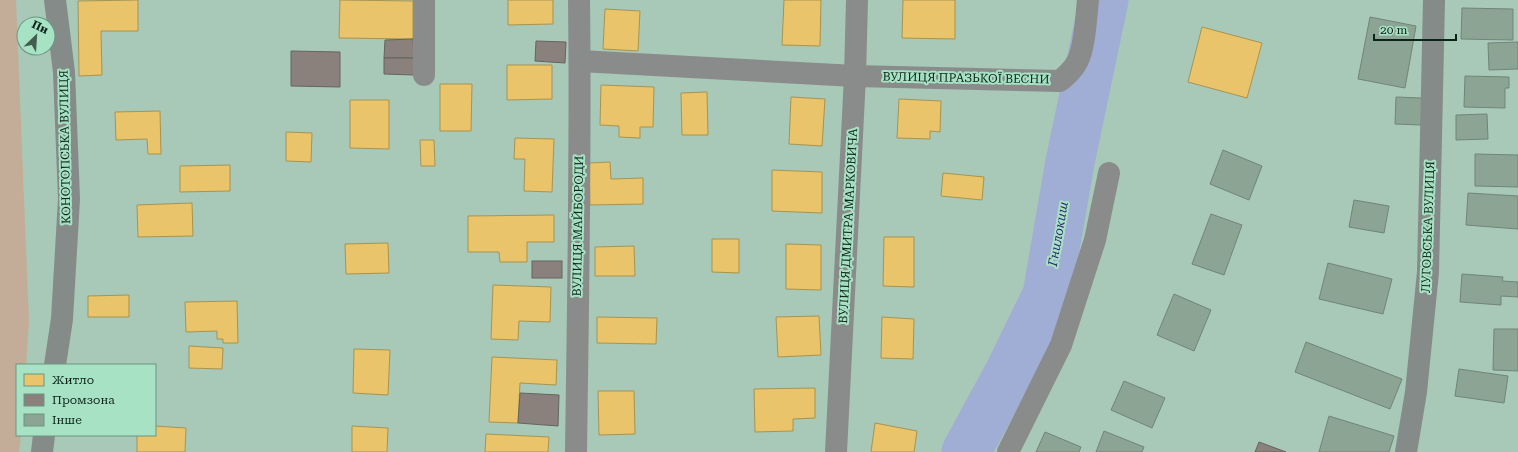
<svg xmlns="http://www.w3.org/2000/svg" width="1518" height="452" font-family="'Roboto Serif',serif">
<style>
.green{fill:#c3ad98}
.homes{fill:#e9c46a;stroke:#a79451}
.industry{fill:#8a817c;stroke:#64655e}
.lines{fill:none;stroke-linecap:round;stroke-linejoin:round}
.river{stroke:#a0add5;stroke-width:49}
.building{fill:#8ca493;stroke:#708577}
.street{stroke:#898c8b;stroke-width:22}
.secondary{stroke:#858b89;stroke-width:22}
.labels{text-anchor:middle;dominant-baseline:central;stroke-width:4;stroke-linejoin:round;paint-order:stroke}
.street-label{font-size:12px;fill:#0c2318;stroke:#a8e2c4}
.water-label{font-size:13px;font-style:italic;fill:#302a75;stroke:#a8e2c4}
</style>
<rect width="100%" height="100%" fill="#a8c8b8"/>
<!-- green -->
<path class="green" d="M0 0H16L29 322 26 365H17V435H21L19 452H0Z"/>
<!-- homes -->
<g class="homes">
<path d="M138 0V31H101L102 75 79 76 78 1Z"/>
<path d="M340 0 413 1V39L339 38Z"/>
<path d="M508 0H553V24L508 25Z"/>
<path d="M784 0H821L820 46 782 45Z"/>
<path d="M903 0H955V39L902 38Z"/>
<path d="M605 9 640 11 638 51 603 49Z"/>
<path d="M1202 27 1262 43 1247 98 1188 82Z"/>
<path d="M507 65H552V99L507 100Z"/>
<path d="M440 84H472L471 131H440Z"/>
<path d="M601 85 654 87 653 127H640V138L619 137V126L600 125Z"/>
<path d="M707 92 708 135H682L681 93Z"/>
<path d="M791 97 825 99 822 146 789 144Z"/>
<path d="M899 99 941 101 940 132 930 131V139L897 138Z"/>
<path d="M350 100H389V149L350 148Z"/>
<path d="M160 111 161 154H148L147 139 116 140 115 112Z"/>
<path d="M286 132 312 133 311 162 286 161Z"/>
<path d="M515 138 554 139 552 192 524 191 525 159H514Z"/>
<path d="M420 140H434L435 166H421Z"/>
<path d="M610 162 611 179 643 178V204L590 205 589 163Z"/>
<path d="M230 165V191L180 192V166Z"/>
<path d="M772 170 822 172V213L772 211Z"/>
<path d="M943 173 984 177 982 200 941 196Z"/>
<path d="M192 203 193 236 138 237 137 205Z"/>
<path d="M554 215V242H527V262H500L499 252H468V216Z"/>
<path d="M884 237H914V287L883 286Z"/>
<path d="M712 239H739V273L712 272Z"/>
<path d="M388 243 389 273 346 274 345 244Z"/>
<path d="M786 244 821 245V290L786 289Z"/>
<path d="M634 246 635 276H595V247Z"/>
<path d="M493 285 551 287 550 322 519 321 518 340 491 339Z"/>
<path d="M129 295V317H88V296Z"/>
<path d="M237 301 238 343H223V339H217V331L186 332 185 302Z"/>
<path d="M819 316 821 355 778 357 776 317Z"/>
<path d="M597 317 657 318 656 344 597 343Z"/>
<path d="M882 317 914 319 913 359 881 358Z"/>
<path d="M189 346 223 348 222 369 189 368Z"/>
<path d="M354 349 390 350 388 395 353 393Z"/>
<path d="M492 357 557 360 556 385 520 383 518 423 489 422Z"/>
<path d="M815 388V418L793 419V431L755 432 754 389Z"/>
<path d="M598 391H634L635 434 599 435Z"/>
<path d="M875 423 917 431 914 452H871Z"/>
<path d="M155 426 186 428 185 452H137V435H155Z"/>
<path d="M352 426 388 428 387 452H352Z"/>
<path d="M486 434 549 437 548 452H485Z"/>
</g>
<!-- industry -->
<g class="industry">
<path d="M413 39 414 58H384L385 40Z"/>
<path d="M536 41 566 42 565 63 535 61Z"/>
<path d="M291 51 340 52V87L291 86Z"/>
<path d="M384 58H414V75L384 74Z"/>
<rect x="532" y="261" width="30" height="17"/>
<path d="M520 393 559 395 558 426 518 423Z"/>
<path d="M1259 442 1286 452H1255Z"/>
</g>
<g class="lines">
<!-- river -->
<path class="river" d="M966 452 1009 373 1047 295 1070 162 1104 0"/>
</g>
<!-- building -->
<g class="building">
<path d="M1462 8 1513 9V40L1461 39Z"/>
<path d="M1370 17 1416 26 1405 88 1358 79Z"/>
<path d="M1518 42V69L1489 70 1488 43Z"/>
<path d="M1465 76 1509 77V88H1505V108L1464 107Z"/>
<path d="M1396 97 1422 98 1421 125 1395 124Z"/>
<path d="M1487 114 1488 139 1456 140V115Z"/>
<path d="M1223 150 1262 166 1249 200 1210 184Z"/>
<path d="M1475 154 1518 155V187L1475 186Z"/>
<path d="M1468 193 1518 196V229L1466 225Z"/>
<path d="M1354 200 1389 206 1384 233 1349 227Z"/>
<path d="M1211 214 1242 225 1224 275 1192 264Z"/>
<path d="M1328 263 1392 279 1383 314 1319 299Z"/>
<path d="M1462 274 1503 277 1502 281 1518 282V297L1501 296V305L1460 302Z"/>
<path d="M1174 294 1211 310 1194 351 1157 335Z"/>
<path d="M1494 329H1518V371L1493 370Z"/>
<path d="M1306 342 1402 379 1390 409 1295 372Z"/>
<path d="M1459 369 1508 376 1504 403 1455 396Z"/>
<path d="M1124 381 1165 398 1152 428 1111 410Z"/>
<path d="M1329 416 1394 436 1389 452H1319Z"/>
<path d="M1104 431 1144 447 1142 452H1096Z"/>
<path d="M1045 432 1081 447 1079 452H1036Z"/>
</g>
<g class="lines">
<!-- street -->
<g class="street">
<path d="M580 61 855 76 1060 81C1067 75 1073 70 1077 62 1085 48 1086 17 1088 0"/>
<path d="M424 75V0"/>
<path d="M576 452C578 301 581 151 579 0"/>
<path d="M836 452 855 76 857 0"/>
<path d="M1008 452 1061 345 1095 240 1109 173"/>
</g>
<!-- secondary -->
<g class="secondary">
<path d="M55 365 62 319 69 199 64 72 55 0"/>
<path d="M42 452 44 435"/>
<path d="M1406 452 1416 392 1428 272 1434 0"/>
</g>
</g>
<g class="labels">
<!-- street labels -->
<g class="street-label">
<text transform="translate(966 78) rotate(1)">ВУЛИЦЯ ПРАЗЬКОЇ ВЕСНИ</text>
<text transform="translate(65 147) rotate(-91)">КОНОТОПСЬКА ВУЛИЦЯ</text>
<text transform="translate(578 226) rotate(-89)">ВУЛИЦЯ МАЙБОРОДИ</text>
<text transform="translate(848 226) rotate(-87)">ВУЛИЦЯ ДМИТРА МАРКОВИЧА</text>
<text transform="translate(1428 227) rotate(-88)">ЛУГОВСЬКА ВУЛИЦЯ</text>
</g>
<!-- water labels -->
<g class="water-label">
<text transform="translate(1058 234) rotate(-80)">Гнилокиш</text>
</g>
</g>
<!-- legend -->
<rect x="16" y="364" width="140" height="72" fill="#a8e2c4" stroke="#6a967f"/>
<rect x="24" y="374" width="20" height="12" fill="#e9c46a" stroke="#6a967f"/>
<text x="52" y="384" font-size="12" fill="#0c2318">Житло</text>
<rect x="24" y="394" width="20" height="12" fill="#8a817c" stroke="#6a967f"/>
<text x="52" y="404" font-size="12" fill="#0c2318">Промзона</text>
<rect x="24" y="414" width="20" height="12" fill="#8ca493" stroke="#6a967f"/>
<text x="52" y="424" font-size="12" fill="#0c2318">Інше</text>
<!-- north arrow -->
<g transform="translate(36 36) rotate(25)"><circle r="19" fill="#a8e2c4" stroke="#6a967f"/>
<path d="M0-3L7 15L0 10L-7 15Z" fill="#435d50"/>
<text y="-6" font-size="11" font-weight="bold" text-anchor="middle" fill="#0c2318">Пн</text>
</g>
<!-- scale -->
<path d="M1374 34v6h82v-6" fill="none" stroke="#0c2318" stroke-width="2"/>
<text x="1380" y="34" font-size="12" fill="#0c2318" stroke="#a8e2c4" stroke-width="3" paint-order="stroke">20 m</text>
</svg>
